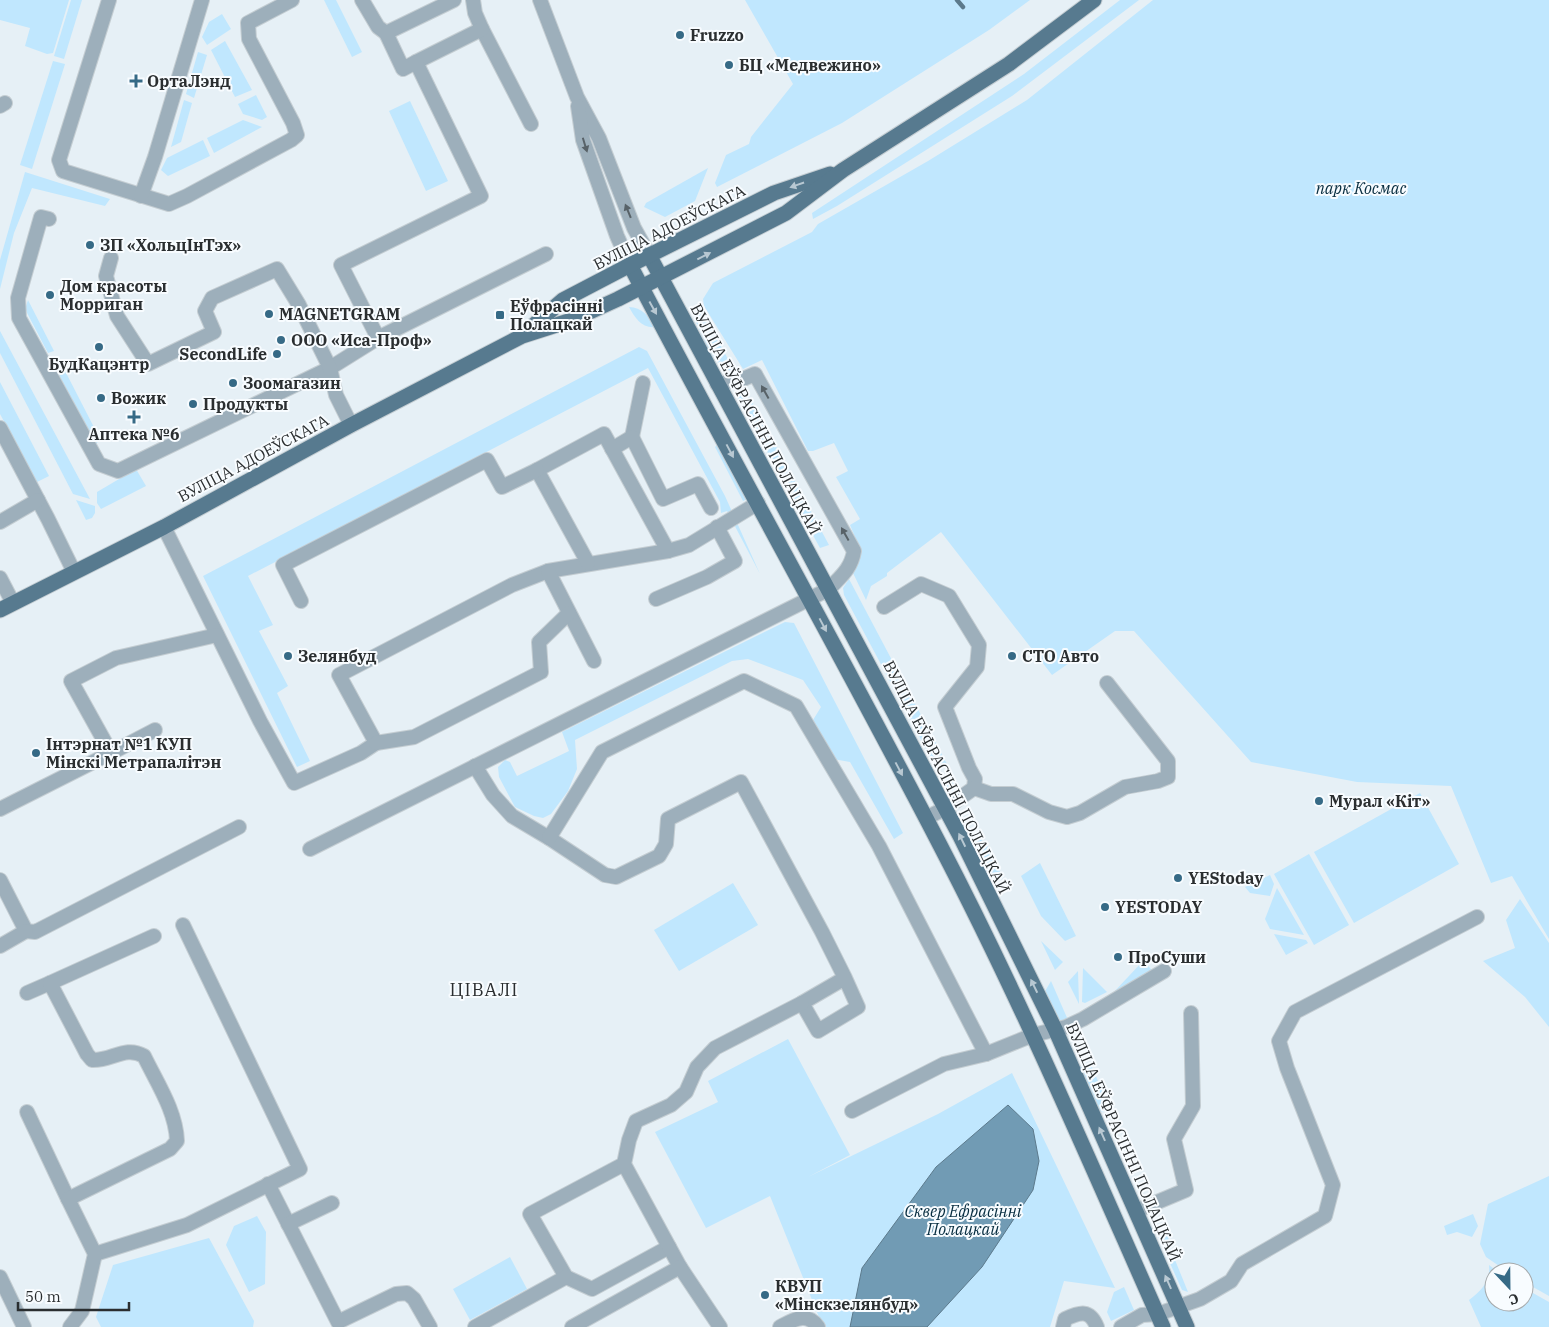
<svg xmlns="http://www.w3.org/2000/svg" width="1549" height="1327" font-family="'IBM Plex Serif',serif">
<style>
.green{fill:#c0e7fe}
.water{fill:#719bb4;stroke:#5c7a8c}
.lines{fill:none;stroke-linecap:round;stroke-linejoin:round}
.stream{stroke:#5c7a8c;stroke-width:4.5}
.minor-casing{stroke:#c4cdd2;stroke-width:16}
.major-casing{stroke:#c4cdd2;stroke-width:17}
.minor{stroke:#9dafbb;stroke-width:14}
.major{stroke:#577a8f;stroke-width:15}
.oneway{fill:#586268}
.oneway2{fill:#b8c8d2}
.poi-dot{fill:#366a86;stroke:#f8fcff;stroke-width:2}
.labels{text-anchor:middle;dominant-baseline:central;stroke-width:4;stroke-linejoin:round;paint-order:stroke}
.poi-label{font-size:16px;font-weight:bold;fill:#2a2e30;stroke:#f8fcff;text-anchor:start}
.park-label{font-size:16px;font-style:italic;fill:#072d40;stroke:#f8fcff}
.street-label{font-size:16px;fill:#2a2e30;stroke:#f8fcff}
.neighbourhood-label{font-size:18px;letter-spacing:1px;fill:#2a2e30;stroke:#f8fcff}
</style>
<rect width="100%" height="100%" fill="#e6f0f6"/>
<!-- green -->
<g class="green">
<path d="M0 0H69L53 53 47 54 25 46 30 28 0 20Z"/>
<path d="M71 0H82L64 59 54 56Z"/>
<path d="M324 0H336L362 52 352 57Z"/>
<path d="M745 0H1030L989 30 842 123 717 187 715 183 726 155 749 144 751 137 793 84Z"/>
<path d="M1120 0H1139L1012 96 837 206 813 219 812 213 1024 74Z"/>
<path d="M1153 0H1549V939L1512 876 1491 883 1451 786 1357 782 1251 762 1134 631H1115L1052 675 941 532 887 573V576L871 586 866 600 853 573C864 557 857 541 850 525L860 519 836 477 848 471 834 443 813 451H808L762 360 743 369 704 306 703 299 713 283 812 232 818 224 928 161 1027 100Z"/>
<path d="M222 14 231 29 207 45 202 37 209 22Z"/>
<path d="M225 41 252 90 235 97 211 50Z"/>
<path d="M198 52 207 55 194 98 186 94Z"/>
<path d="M53 61 65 64 32 169 20 165Z"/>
<path d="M256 95 267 117 262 120 243 114 238 104Z"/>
<path d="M184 100 192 103 181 142 171 147Z"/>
<path d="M410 101 448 181 426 191 389 111Z"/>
<path d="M243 120 262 127 214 153 207 138Z"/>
<path d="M203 140 210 156 168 176 161 170 167 158Z"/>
<path d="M708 168 695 201 665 217 644 207 646 203Z"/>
<path d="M25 172 110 199 105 206 32 188 14 233 0 289V260Z"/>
<path d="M28 300 54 351 48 353 25 309Z"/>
<path d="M629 307C642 307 649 317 656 327 642 329 635 318 629 307Z"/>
<path d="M703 313 735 372C712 367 704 337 694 318Z"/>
<path d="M0 331 90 499 73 494 0 353Z"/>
<path d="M639 347 647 351 725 496 760 574 727 511 721 513 720 502 648 368 248 576 273 625 259 631 288 686 277 693 310 761 297 767 203 576Z"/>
<path d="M62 365 100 439 96 444 56 369Z"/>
<path d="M0 382 49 476 37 482 0 414Z"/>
<path d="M744 387 829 545 820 548 738 398V392Z"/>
<path d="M719 443 749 498 743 501 715 447Z"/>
<path d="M136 469 146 486 101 509 97 503V492Z"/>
<path d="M76 500 95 506V513L92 518 86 520Z"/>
<path d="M849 579 948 766 938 771 844 595 843 588Z"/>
<path d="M785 622 794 623 903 833 894 839 850 762 833 759 813 720 821 707 803 680 748 659 732 661 575 740 577 769 568 791 551 814 543 818 534 816 515 807 499 777 498 767 505 760 510 762 517 776 569 751 562 732Z"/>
<path d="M952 773 961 790 953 792 946 788 942 779Z"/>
<path d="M1420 793 1459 864 1354 923 1314 852Z"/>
<path d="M971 837C989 836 996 864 1003 878L988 876 969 840Z"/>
<path d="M1309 854 1349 925 1314 945 1274 874Z"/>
<path d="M1040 863 1076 936 1065 941 1041 916 1021 876Z"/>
<path d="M1270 875 1274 884 1270 896 1250 893 1245 887Z"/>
<path d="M733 883 758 925 679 971 654 930Z"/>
<path d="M1277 888 1304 935 1270 929 1265 919Z"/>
<path d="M1520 899 1549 943V1027L1525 997 1483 961 1515 948 1506 920Z"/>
<path d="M1274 934 1306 940 1308 943 1286 955Z"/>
<path d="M1041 941 1063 962 1055 970Z"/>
<path d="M1143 961 1152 970 1113 993Z"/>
<path d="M1083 968 1107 992 1085 1003 1082 1002Z"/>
<path d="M1078 971 1079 1004 1068 982Z"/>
<path d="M1051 981 1068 1020 1058 1021 1044 993Z"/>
<path d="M788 1039 850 1155 808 1177 938 1114 1012 1073 1115 1288 1064 1281 1050 1327H823L770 1196 706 1228 655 1132 718 1102 708 1081Z"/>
<path d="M1090 1063 1110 1108 1102 1112 1098 1110 1081 1067Z"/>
<path d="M1549 1176V1296L1524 1282V1272H1508L1486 1257 1480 1244 1488 1204Z"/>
<path d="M1473 1214 1478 1226 1472 1237 1457 1232 1447 1235 1444 1226Z"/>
<path d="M257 1216 266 1232 265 1284 249 1292 226 1245 234 1226Z"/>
<path d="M1166 1228 1171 1250 1188 1292 1182 1290 1157 1234 1158 1232Z"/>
<path d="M209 1238 254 1321 253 1327H101L96 1317 113 1265Z"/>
<path d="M510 1257 527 1289 470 1320 453 1289Z"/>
<path d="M1489 1265 1498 1272H1494V1302H1524V1288L1549 1302V1327H1481L1469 1300C1481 1291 1491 1281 1489 1265Z"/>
<path d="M1124 1287 1134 1310 1111 1321 1107 1312 1114 1292Z"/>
</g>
<!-- water -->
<path class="water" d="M1008 1105 1033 1129 1039 1161 1033 1190 982 1267 927 1327H850L862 1268 936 1167Z"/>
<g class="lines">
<!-- stream -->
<path class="stream" d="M957 0 963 7"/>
<!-- minor casing -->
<g class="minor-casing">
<g id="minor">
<path d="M109 0 59 160 63 171 169 204 187 196 291 140 297 135 293 123 249 39 248 23 292 0"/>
<path d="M362 0 378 27 386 33 454 0"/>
<path d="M473 0 475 13 482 29 531 124"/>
<path d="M540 0 577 97 599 138 634 228 649 255"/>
<path d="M416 62 482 29"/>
<path d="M0 106 5 103"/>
<path d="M578 106 583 140 617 236 630 265"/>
<path d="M141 196 155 157 202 0"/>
<path d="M49 219 41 217 18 298 19 318 99 464 118 471 330 368 378 338 546 254"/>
<path d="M111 258 106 276 117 316 148 364 214 332 205 311 212 298 277 269 299 305 330 368 336 395 351 425"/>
<path d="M378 338 341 265 481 196 416 62 403 69 386 33"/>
<path d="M0 428 48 519 74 572"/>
<path d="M632 437 643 383"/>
<path d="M612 449 632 437 663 499 698 484 711 508"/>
<path d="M0 522 38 500"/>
<path d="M164 527 260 721 294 783 361 753 376 743 339 675 512 585 548 571 668 551 689 545 758 503"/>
<path d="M588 563 537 470 604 434 668 551"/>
<path d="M548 571 594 661"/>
<path d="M0 578 13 603"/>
<path d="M656 599 707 577 735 561 717 527"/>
<path d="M301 601 283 565 487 460 502 487 537 470"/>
<path d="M884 607 921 584 949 596 979 645 977 667 945 707 969 768 975 779 974 788 946 808 926 818"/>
<path d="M155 730 111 753 71 681 116 658 217 635"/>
<path d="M376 743 414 737 541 672 539 642 569 613"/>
<path d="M475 766 493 795 512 816 549 838 605 875 616 877 659 856 666 844 668 819 741 782 822 932 845 978 802 1003 818 1031 858 1007 845 978"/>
<path d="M974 788 991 794H1013L1049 812 1067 817 1080 813 1125 787 1158 781 1168 777V761L1107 683"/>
<path d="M0 809 111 753"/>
<path d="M549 838 602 752 744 681 796 706 879 846 986 1054"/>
<path d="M310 849 829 589C841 576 851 569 854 551L755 374 743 379 717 384"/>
<path d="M0 880 26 931 35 932 239 827"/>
<path d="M0 946 26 931"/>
<path d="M27 993 50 983"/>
<path d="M852 1111 944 1064 986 1054 1033 1035 1066 1027 1083 1019 1164 971"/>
<path d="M27 1112 68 1199"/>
<path d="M624 1164 530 1214 566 1277 592 1289 669 1247"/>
<path d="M268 1184 338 1322 396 1294 407 1293 414 1299 430 1327"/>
<path d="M1136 1211 1186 1190 1174 1139 1193 1106 1191 1013"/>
<path d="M288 1224 332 1203"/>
<path d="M95 1254 187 1225 300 1169 183 925"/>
<path d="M680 1267 624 1164 629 1140 636 1121 671 1105 686 1092 697 1067 715 1048 802 1003"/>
<path d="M0 1277 24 1327"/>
<path d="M70 1327 82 1311 95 1254 68 1199 170 1149 177 1141C176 1111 157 1083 144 1056 125 1045 112 1061 92 1060L87 1054 50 983 154 936"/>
<path d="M475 1327 566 1277"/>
<path d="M572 1327 680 1267 720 1327"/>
<path d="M780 1327C793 1320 807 1311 818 1327"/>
<path d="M1063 1327 1065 1319C1080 1312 1090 1309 1097 1327"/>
<path d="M1121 1327 1142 1315 1158 1314 1200 1299 1231 1281 1242 1264 1325 1216 1333 1185 1287 1068 1279 1041 1295 1012 1477 917"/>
</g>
</g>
<!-- major casing -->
<g class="major-casing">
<g id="major">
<path d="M649 255 960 836 1055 1029 1187 1327"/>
<path d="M630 265C731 459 839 650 940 845 1022 1002 1091 1165 1163 1327"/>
<path d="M526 332 563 300 630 265 774 193 830 174"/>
<path d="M0 610 164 527 351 425 522 336 572 320 618 299 786 213 843 170 1009 64 1094 0"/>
</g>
</g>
<!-- minor -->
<use href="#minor" class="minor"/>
<!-- major -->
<use href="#major" class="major"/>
</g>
<!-- one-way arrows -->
<defs><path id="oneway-solid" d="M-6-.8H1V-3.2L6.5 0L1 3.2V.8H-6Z" transform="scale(1.25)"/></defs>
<g class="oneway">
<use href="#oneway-solid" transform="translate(585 145) rotate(73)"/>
<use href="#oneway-solid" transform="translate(628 211) rotate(-112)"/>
<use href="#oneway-solid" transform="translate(765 392) rotate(-119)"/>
<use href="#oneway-solid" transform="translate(845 534) rotate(-119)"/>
</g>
<g class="oneway2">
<use href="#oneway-solid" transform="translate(797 185) rotate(161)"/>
<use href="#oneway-solid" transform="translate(704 256) rotate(-27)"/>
<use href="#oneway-solid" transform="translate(653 308) rotate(61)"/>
<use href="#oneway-solid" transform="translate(730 451) rotate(62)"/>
<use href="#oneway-solid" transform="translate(823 625) rotate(62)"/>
<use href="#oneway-solid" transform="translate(899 769) rotate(62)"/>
<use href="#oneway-solid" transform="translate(962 840) rotate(-116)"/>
<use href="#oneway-solid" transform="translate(1034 986) rotate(-116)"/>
<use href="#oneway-solid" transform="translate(1102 1134) rotate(-114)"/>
<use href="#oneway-solid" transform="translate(1168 1282) rotate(-114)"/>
</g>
<!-- markers -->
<g class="poi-dot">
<circle cx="680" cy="35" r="5"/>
<circle cx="729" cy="65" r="5"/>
<path d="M133.5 73.5h5v5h5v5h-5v5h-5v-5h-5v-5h5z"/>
<circle cx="90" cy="245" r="5"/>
<circle cx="50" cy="295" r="5"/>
<circle cx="269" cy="314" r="5"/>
<rect x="495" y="310" width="10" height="10" rx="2.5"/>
<circle cx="281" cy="340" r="5"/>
<circle cx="99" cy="347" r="5"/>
<circle cx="277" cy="354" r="5"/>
<circle cx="233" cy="383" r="5"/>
<circle cx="101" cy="398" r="5"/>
<circle cx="193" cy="404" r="5"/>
<path d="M131.5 409.5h5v5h5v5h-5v5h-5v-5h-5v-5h5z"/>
<circle cx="288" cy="656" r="5"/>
<circle cx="1012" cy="656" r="5"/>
<circle cx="36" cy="753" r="5"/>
<circle cx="1319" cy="801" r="5"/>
<circle cx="1178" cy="878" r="5"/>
<circle cx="1105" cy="907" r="5"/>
<circle cx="1118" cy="957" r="5"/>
<circle cx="765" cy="1295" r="5"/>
</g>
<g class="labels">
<!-- poi labels -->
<g class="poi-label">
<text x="690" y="35">Fruzzo</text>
<text x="739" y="65">БЦ «Медвежино»</text>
<text x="147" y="81">ОртаЛэнд</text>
<text x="100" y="245">ЗП «ХольцIнТэх»</text>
<text x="60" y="286">Дом красоты<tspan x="60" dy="18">Морриган</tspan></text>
<text x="510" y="306">Еўфрасінні<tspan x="510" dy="18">Полацкай</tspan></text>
<text x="279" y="314">MAGNETGRAM</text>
<text x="291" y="340">ООО «Иса-Проф»</text>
<text x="267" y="354" text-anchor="end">SecondLife</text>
<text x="99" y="364" text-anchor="middle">БудКацэнтр</text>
<text x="243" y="383">Зоомагазин</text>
<text x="111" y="398">Вожик</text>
<text x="203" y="404">Продукты</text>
<text x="134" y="434" text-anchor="middle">Аптека №6</text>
<text x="298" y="656">Зелянбуд</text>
<text x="1022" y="656">СТО Авто</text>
<text x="46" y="744">Інтэрнат №1 КУП<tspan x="46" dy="18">Мінскі Метрапалітэн</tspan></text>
<text x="1329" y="801">Мурал «Кіт»</text>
<text x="1188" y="878">YEStoday</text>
<text x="1115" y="907">YESTODAY</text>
<text x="1128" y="957">ПроСуши</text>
<text x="775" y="1286">КВУП<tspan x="775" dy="18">«Мінскзелянбуд»</tspan></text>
</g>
<!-- park labels -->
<g class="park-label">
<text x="1361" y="188">парк Космас</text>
<text x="963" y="1211">Сквер Ефрасінні<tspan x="963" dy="18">Полацкай</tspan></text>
</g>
<!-- street labels -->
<g class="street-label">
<text transform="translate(669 227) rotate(-27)">ВУЛІЦА АДОЕЎСКАГА</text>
<text transform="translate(756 419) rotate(62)">ВУЛІЦА ЕЎФРАСІННІ ПОЛАЦКАЙ</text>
<text transform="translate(253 458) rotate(-28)">ВУЛІЦА АДОЕЎСКАГА</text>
<text transform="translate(947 777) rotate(63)">ВУЛІЦА ЕЎФРАСІННІ ПОЛАЦКАЙ</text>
<text transform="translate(1124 1142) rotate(66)">ВУЛІЦА ЕЎФРАСІННІ ПОЛАЦКАЙ</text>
</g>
<!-- neighbourhood labels -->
<g class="neighbourhood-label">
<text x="484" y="989">ЦІВАЛІ</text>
</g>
</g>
<!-- north arrow -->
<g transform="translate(1509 1287) rotate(158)"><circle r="24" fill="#f8fcff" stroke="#a6aaac"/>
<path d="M0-4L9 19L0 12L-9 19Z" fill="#366a86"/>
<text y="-8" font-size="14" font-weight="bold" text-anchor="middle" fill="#2a2e30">С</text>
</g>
<!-- scale -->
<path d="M18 1302v8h111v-8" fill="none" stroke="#2a2e30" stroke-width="2.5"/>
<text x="25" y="1302" font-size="15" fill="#2a2e30" stroke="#f8fcff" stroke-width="4" paint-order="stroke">50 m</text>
</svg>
